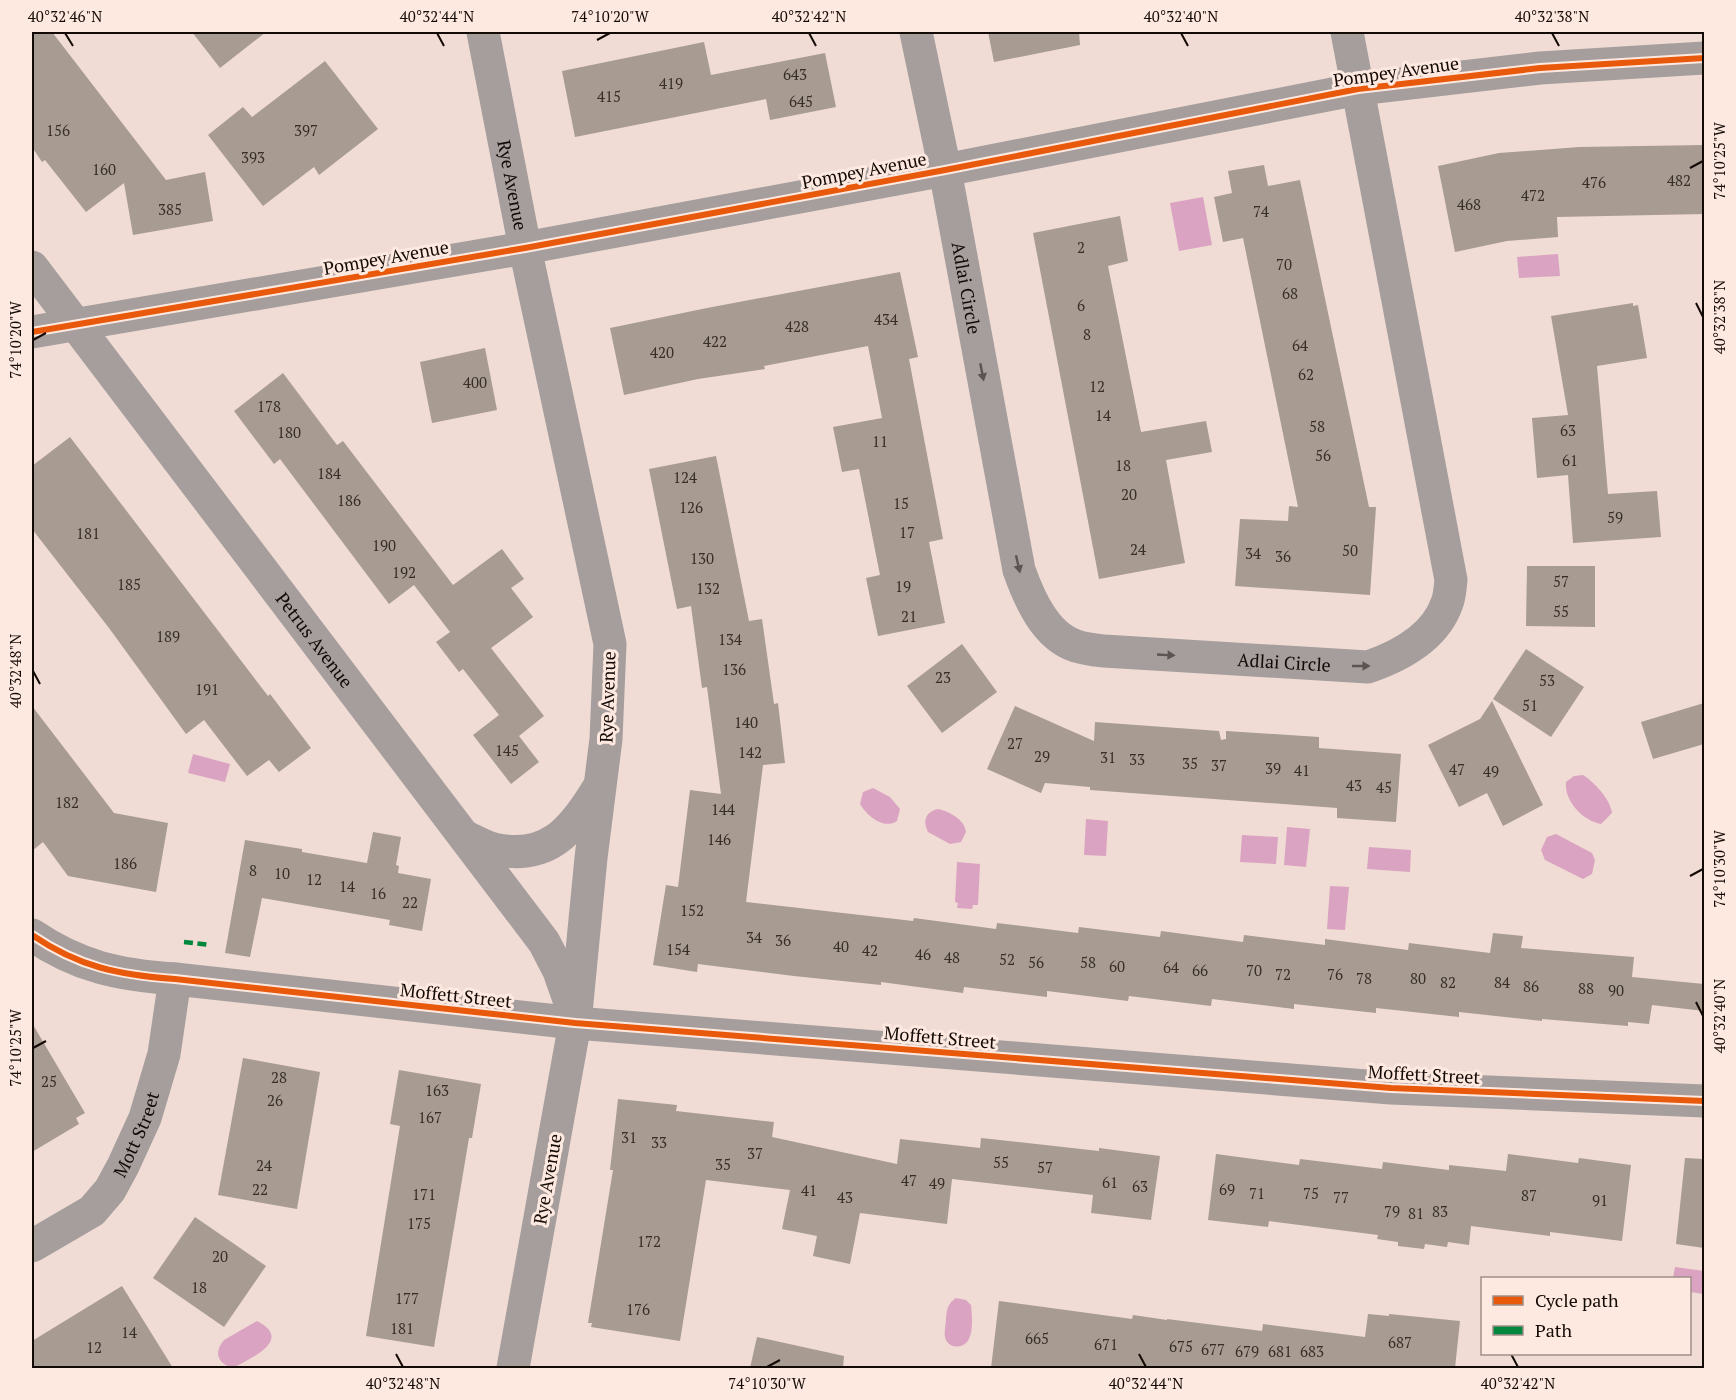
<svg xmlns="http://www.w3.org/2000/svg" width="1736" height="1400" font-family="'PT Serif',serif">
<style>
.water{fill:#dba3c2}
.building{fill:#a79b92}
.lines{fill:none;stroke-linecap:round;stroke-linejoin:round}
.minor{stroke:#a59e9d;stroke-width:33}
.quiet{stroke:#00873e;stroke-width:4.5;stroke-dasharray:9 4.5;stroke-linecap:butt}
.cycleway-casing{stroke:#fee9e0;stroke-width:10}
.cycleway{stroke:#e8590c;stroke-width:6}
.oneway{fill:#5c5451}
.ticks{fill:none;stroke:#130905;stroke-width:2}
.labels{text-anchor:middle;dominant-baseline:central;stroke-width:6;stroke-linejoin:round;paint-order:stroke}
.number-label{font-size:15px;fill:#382e28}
.street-label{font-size:18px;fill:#130905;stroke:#fee9e0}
.neatline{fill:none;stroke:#130905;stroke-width:2}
.ticks-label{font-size:15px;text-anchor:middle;fill:#130905}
</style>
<rect width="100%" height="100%" fill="#f0dcd4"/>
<!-- water -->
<g class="water">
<path d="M1203 197 1212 245 1179 251 1170 203Z"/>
<path d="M1558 254 1560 276 1519 278 1517 257Z"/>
<path d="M193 754 230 764 225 782 188 773Z"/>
<path d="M1583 775C1595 783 1610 799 1612 813L1601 824C1583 821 1564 801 1566 782L1574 776Z"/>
<path d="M873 788 890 797 900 809 897 821C884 830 867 816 860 804L863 792Z"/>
<path d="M938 809C950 812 964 819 966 832L961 842 950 844 928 832C922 820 926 812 938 809Z"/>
<path d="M1086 819 1108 821 1106 856 1084 855Z"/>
<path d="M1287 827 1310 829 1306 867 1284 865Z"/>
<path d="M1556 834 1592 853 1595 860 1592 874 1583 879 1545 860 1541 850 1547 837Z"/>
<path d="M1242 835 1278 837 1276 864 1240 862Z"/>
<path d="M1369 847 1411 850 1410 872 1367 869Z"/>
<path d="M957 862 980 864 978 905H973L972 909 957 908 958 903 955 902Z"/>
<path d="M1330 886 1349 887 1345 930 1327 929Z"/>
<path d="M1675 1267 1704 1271V1294L1690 1292V1278H1673Z"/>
<path d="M956 1298 966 1300 971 1305C972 1315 974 1334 967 1342 960 1350 947 1347 945 1337 944 1331 946 1324 946 1318 947 1309 948 1303 956 1298Z"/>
<path d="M257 1321C294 1340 251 1358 233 1368 218 1364 213 1353 224 1340Z"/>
</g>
<!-- building -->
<g class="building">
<path d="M32 32H52L166 180 205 172 213 221 133 235 124 183 86 212 45 160 42 162 32 147Z"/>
<path d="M192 32H266L220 68Z"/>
<path d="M988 32H1079L1080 45 994 62Z"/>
<path d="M704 42 711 75 825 53 836 107 770 120 766 99 575 137 562 71Z"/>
<path d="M325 61 378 129 319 175 314 167 263 206 208 135 243 107 252 117Z"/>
<path d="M1704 145V214L1557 217 1558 237 1507 241 1455 252 1438 166 1499 153 1579 147Z"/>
<path d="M1264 165 1268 186 1300 180 1369 507H1376L1370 595 1235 586 1240 519 1288 521 1289 506 1298 507 1243 238 1223 242 1214 197 1232 193 1228 171Z"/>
<path d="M1120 216 1128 261 1108 266 1141 432 1206 421 1212 452 1166 460 1185 563 1099 579 1033 233Z"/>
<path d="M900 272 918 357 909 359 943 539 929 542 945 623 878 636 866 578 880 575 859 469 842 472 833 427 882 418 868 346 764 366 765 369 698 379 624 395 610 328 707 308Z"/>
<path d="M1633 303V306L1638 305 1647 358 1597 366 1608 494 1657 491 1661 537 1573 543 1568 475 1537 478 1532 418 1568 415 1551 316Z"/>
<path d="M485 348 497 410 432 423 420 362Z"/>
<path d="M283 373 337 445 343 441 453 585 502 549 524 579 511 588 533 617 491 648 544 716 519 736 539 762 511 784 473 735 499 715 463 669 459 672 436 642 450 632 414 585 389 604 280 459 274 464 234 411Z"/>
<path d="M70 437 268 696 270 694 311 748 279 772 269 760 247 776 204 720 186 734 109 628 32 529V466Z"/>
<path d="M716 456 749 621 762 619 774 704 778 703 785 763 763 765 746 902 913 921 914 918 996 929 997 923 1078 933 1079 927 1160 937 1161 931 1243 942 1244 935 1325 945V939L1408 950 1409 943 1490 953 1493 933 1523 936 1521 948 1634 957 1632 977 1704 984V1011L1652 1005 1649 1024 1628 1022V1026L1542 1019V1021L1459 1012V1017L1376 1008V1013L1294 1004V1009L1212 999 1211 1006 1129 996 1128 1001 1047 991V997L964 987 963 993 881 982V985L794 976 698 964 697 972 653 965 666 885 678 887 690 790 721 794 707 687 702 688 691 606 677 609 649 469Z"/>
<path d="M1527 566H1595V627L1526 626Z"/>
<path d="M962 644 997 692 942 733 907 686Z"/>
<path d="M1526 649 1584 687 1551 737 1493 699Z"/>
<path d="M1492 701 1543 805 1503 826 1487 793 1459 807 1428 745 1480 719Z"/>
<path d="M1704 703V744L1653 759 1641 722Z"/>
<path d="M32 706 114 813 168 823 156 892 68 876 43 842 32 851Z"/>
<path d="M1015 706 1094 741 1095 722 1219 731 1221 740 1226 739V731L1319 737V748L1401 754 1396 822 1337 818V808L1090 790V787L1045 783 1041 793 987 769Z"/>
<path d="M373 832 401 837 396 865 399 866 398 873 431 879 422 931 389 925 390 920 262 898 250 957 225 953 245 840 302 849V852L367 863Z"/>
<path d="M32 1023 85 1113 76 1118 79 1124 32 1152Z"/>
<path d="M243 1058 320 1072 297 1209 218 1195Z"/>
<path d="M399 1070 481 1084 472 1138H469L434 1347 366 1336 400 1126 390 1124Z"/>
<path d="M618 1099 677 1105 676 1111 774 1122 772 1137 897 1164 900 1139 980 1148 981 1138 1099 1151V1148L1160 1156 1151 1220 1091 1213 1093 1195 952 1179 947 1224 860 1213 850 1264 813 1256 817 1236 782 1229 790 1190 706 1180 680 1341 591 1327 592 1323H588L613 1170H610Z"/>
<path d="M1216 1154 1299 1165 1300 1159 1382 1169 1383 1162 1449 1170V1165L1506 1171 1508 1154 1578 1163 1579 1158 1631 1165 1622 1241 1550 1232V1236L1471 1226 1469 1245 1448 1242 1447 1247 1425 1244 1424 1249 1398 1246V1242L1377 1239 1378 1235 1269 1221 1268 1227 1208 1220Z"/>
<path d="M1685 1158 1704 1159V1248L1676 1244Z"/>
<path d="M195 1217 266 1266 224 1327 153 1278Z"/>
<path d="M122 1286 173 1368H32V1341Z"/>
<path d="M999 1301 1132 1319 1133 1315 1167 1320V1319L1262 1331 1263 1324 1365 1337 1368 1314 1389 1316V1314L1460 1321 1455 1368H991Z"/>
<path d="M757 1337 844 1356 843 1368H750Z"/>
</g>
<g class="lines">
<!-- minor -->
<g class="minor">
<path id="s1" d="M483 32 525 248 610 644 606 739 591 858 575 1023 513 1368"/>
<path id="s2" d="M916 32 945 170 1019 570C1029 598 1045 636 1076 646 1085 649 1095 650 1104 651L1368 667C1400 656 1435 638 1447 603 1450 596 1450 587 1451 580L1347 32"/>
<path id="s3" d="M32 267 544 942 559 971 573 1011"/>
<path d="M32 332 525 248 945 170 1358 89 1540 68 1704 58"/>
<path d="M464 836C473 840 484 847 494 849 547 861 572 831 597 790"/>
<path d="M32 935C79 967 119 975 175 979L575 1023 1391 1088 1704 1101"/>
<path id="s4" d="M32 1246 92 1211 110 1190 123 1166 145 1118 164 1054 175 979"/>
</g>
<!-- quiet -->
<path class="quiet" d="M184 942 210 945"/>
<!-- cycleway casing -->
<g class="cycleway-casing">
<g id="cycleway">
<path d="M32 332 525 248 945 170 1358 89 1540 68 1704 58"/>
<path d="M32 935C79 967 119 975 175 979L575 1023 1391 1088 1704 1101"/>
</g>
</g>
<!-- cycleway -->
<use href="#cycleway" class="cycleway"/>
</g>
<!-- one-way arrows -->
<defs><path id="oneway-solid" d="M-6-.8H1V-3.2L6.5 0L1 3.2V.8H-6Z" transform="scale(1.5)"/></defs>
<g class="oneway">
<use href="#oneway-solid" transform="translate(982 372) rotate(79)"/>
<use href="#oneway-solid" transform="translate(1018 564) rotate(77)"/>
<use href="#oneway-solid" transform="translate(1166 655) rotate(3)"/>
<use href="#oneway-solid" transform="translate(1361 666)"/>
</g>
<!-- ticks -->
<path class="ticks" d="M65 33 73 46M437 33 444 46M809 33 816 46M1181 33 1188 46M1552 33 1559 46M597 40 610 33M1690 168 1703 161M1696 303 1703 317M33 340 46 333M33 671 40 684M1690 876 1703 869M1696 1002 1703 1016M33 1048 46 1041M396 1354 403 1367M1139 1354 1146 1367M1511 1354 1518 1367M767 1367 780 1360"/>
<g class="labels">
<!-- number labels -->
<g class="number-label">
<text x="795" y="74">643</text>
<text x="671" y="83">419</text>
<text x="609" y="96">415</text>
<text x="801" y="101">645</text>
<text x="58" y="130">156</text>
<text x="306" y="130">397</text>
<text x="253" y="157">393</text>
<text x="104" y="169">160</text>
<text x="1679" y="180">482</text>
<text x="1594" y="182">476</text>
<text x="1533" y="195">472</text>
<text x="1469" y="204">468</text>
<text x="170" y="209">385</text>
<text x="1261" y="211">74</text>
<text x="1081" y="247">2</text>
<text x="1284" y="264">70</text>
<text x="1290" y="293">68</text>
<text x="1081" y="305">6</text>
<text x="886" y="319">434</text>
<text x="797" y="326">428</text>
<text x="1087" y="334">8</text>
<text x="715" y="341">422</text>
<text x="1300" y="345">64</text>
<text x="662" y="352">420</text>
<text x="1306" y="374">62</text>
<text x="475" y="382">400</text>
<text x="1097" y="386">12</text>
<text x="269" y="406">178</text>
<text x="1103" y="415">14</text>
<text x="1317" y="426">58</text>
<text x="1568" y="430">63</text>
<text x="289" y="432">180</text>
<text x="880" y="441">11</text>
<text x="1323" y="455">56</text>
<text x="1570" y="460">61</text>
<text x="1123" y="465">18</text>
<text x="329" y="473">184</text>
<text x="685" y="477">124</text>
<text x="1129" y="494">20</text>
<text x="349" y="500">186</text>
<text x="901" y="503">15</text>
<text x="691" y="507">126</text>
<text x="1615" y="517">59</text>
<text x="907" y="532">17</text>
<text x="88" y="533">181</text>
<text x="384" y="545">190</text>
<text x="1138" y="549">24</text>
<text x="1350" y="550">50</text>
<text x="1253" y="553">34</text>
<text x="1283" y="556">36</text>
<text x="702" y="558">130</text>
<text x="404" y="572">192</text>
<text x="1561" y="581">57</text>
<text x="129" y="584">185</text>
<text x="903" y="586">19</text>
<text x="708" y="588">132</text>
<text x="1561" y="611">55</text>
<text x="909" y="616">21</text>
<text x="168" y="636">189</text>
<text x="730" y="639">134</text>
<text x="734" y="669">136</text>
<text x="943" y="677">23</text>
<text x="1547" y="680">53</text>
<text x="207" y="689">191</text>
<text x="1530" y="705">51</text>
<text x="746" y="722">140</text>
<text x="1015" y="743">27</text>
<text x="507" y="750">145</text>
<text x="750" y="752">142</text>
<text x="1042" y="756">29</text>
<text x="1108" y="757">31</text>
<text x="1137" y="759">33</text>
<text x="1190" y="763">35</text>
<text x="1219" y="765">37</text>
<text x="1273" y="768">39</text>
<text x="1457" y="769">47</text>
<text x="1302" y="770">41</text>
<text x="1491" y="771">49</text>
<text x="1354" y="785">43</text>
<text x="1384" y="787">45</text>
<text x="67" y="802">182</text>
<text x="723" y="809">144</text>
<text x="719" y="839">146</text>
<text x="125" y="863">186</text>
<text x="253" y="870">8</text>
<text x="282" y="873">10</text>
<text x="314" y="879">12</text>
<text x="347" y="886">14</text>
<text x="378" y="893">16</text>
<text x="410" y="902">22</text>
<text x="692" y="910">152</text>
<text x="754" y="937">34</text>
<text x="783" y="940">36</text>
<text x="841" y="946">40</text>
<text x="678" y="949">154</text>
<text x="870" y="950">42</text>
<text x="923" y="954">46</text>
<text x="952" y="957">48</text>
<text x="1007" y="959">52</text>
<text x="1036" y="962">56</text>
<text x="1088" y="962">58</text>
<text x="1117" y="966">60</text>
<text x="1171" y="967">64</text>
<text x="1200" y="970">66</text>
<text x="1254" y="970">70</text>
<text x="1283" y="974">72</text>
<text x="1335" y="974">76</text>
<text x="1364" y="978">78</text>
<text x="1418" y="978">80</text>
<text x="1448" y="982">82</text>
<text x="1502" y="982">84</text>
<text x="1531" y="986">86</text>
<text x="1586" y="988">88</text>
<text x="1616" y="990">90</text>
<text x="279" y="1077">28</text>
<text x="49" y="1081">25</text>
<text x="437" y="1090">163</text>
<text x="275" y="1100">26</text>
<text x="430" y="1117">167</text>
<text x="629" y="1137">31</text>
<text x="659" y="1142">33</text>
<text x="755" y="1153">37</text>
<text x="1001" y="1162">55</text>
<text x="723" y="1164">35</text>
<text x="264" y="1165">24</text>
<text x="1045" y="1167">57</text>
<text x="909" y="1180">47</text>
<text x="1110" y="1182">61</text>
<text x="937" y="1183">49</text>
<text x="1140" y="1186">63</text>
<text x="260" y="1189">22</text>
<text x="1227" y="1189">69</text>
<text x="809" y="1190">41</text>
<text x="1257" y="1193">71</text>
<text x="1311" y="1193">75</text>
<text x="424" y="1194">171</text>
<text x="1529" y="1195">87</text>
<text x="845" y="1197">43</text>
<text x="1341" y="1197">77</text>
<text x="1600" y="1200">91</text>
<text x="1392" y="1211">79</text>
<text x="1440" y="1211">83</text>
<text x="1416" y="1213">81</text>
<text x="419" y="1223">175</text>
<text x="649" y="1241">172</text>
<text x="220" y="1256">20</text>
<text x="199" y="1287">18</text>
<text x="407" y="1298">177</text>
<text x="638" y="1309">176</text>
<text x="402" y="1328">181</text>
<text x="129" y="1332">14</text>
<text x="1037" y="1338">665</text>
<text x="1400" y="1342">687</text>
<text x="1106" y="1344">671</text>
<text x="1181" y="1346">675</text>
<text x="94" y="1347">12</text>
<text x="1213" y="1349">677</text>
<text x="1247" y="1351">679</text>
<text x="1280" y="1351">681</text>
<text x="1312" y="1351">683</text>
</g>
<!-- street labels -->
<g class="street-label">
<text transform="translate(1396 71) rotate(-8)">Pompey Avenue</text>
<text transform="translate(864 170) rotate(-11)">Pompey Avenue</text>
<text stroke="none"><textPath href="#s1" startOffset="156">Rye Avenue</textPath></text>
<text transform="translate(386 257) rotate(-10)">Pompey Avenue</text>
<text stroke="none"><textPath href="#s2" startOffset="261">Adlai Circle</textPath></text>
<text stroke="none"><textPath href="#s3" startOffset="468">Petrus Avenue</textPath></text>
<text stroke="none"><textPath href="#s2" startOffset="855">Adlai Circle</textPath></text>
<text transform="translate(607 697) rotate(-88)">Rye Avenue</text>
<text transform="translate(456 995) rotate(6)">Moffett Street</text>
<text transform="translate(940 1037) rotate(5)">Moffett Street</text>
<text transform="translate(1424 1074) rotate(3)">Moffett Street</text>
<text stroke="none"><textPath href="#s4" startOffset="159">Mott Street</textPath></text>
<text transform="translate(547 1179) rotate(-80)">Rye Avenue</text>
</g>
</g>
<!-- border -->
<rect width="1736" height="1400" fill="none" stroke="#fee9e0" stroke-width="66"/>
<!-- legend -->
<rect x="1481" y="1277" width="210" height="78" fill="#fee9e0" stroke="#a08f88" stroke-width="1.5"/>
<rect x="1493" y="1296" width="30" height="9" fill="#e8590c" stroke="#a08f88" stroke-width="1.5"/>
<text x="1535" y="1307" font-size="18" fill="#130905">Cycle path</text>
<rect x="1493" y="1326" width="30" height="9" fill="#00873e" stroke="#a08f88" stroke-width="1.5"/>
<text x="1535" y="1337" font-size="18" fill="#130905">Path</text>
<rect x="33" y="33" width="1670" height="1334" class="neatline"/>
<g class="ticks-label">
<text x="65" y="22">40°32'46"N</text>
<text x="437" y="22">40°32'44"N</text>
<text x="610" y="22">74°10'20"W</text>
<text x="809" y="22">40°32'42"N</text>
<text x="1181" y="22">40°32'40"N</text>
<text x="1552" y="22">40°32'38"N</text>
<text transform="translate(1720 161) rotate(-90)" y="5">74°10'25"W</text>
<text transform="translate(1720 317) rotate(-90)" y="5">40°32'38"N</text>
<text transform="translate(16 340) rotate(-90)" y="5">74°10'20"W</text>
<text transform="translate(16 671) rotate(-90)" y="5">40°32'48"N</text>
<text transform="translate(1720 869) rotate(-90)" y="5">74°10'30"W</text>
<text transform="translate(1720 1016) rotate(-90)" y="5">40°32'40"N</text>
<text transform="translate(16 1048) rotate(-90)" y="5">74°10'25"W</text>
<text x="403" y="1389">40°32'48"N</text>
<text x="767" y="1389">74°10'30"W</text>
<text x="1146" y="1389">40°32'44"N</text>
<text x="1518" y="1389">40°32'42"N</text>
</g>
</svg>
